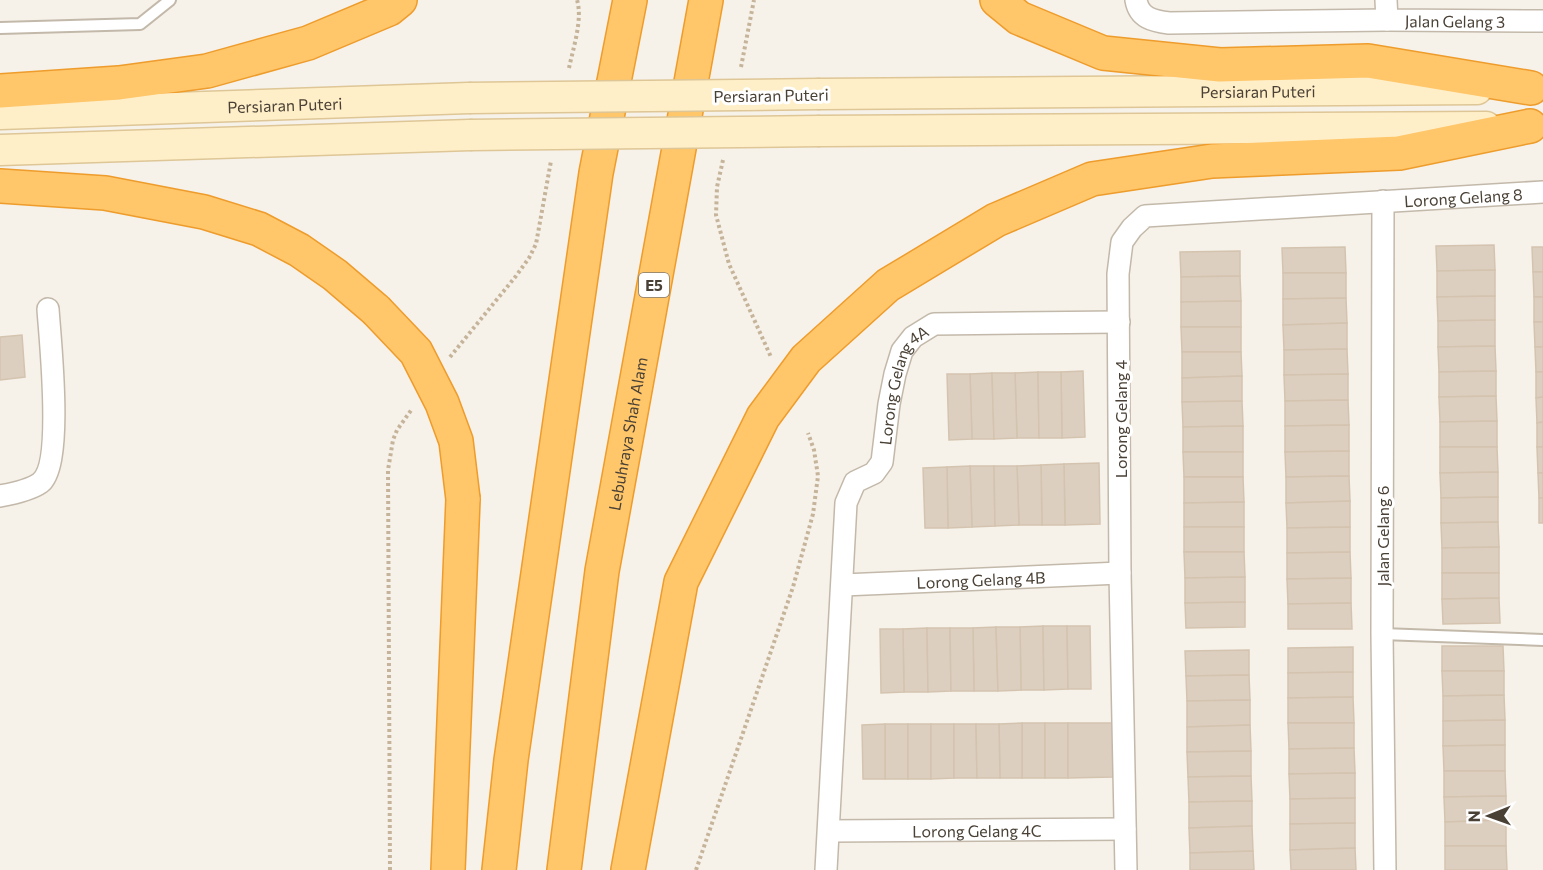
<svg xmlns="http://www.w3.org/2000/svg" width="1543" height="870" font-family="Commissioner,sans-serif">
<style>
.building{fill:#dccfc0;stroke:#d4c4af;stroke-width:1.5}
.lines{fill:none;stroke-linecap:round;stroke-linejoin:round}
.lane-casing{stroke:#c3b9aa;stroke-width:14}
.street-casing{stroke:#c3b9aa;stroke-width:24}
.secondary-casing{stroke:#dec696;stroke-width:33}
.highway-casing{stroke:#ee9c2b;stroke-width:36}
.path{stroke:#c6b49a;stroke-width:4;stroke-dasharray:3 3;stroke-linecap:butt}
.lane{stroke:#fff;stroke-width:10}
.street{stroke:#fff;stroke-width:21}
.secondary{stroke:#ffefc9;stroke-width:30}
.highway{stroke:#ffc66a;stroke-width:33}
.secondary-bridge-casing{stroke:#dec696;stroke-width:33;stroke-linecap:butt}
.highway-bridge-casing{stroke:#ee9c2b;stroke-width:36;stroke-linecap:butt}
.secondary-bridge{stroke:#ffefc9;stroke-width:30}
.highway-bridge{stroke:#ffc66a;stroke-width:33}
.labels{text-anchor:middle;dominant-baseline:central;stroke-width:6;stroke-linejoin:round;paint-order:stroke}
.shield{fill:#fff;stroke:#807a72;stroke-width:1.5}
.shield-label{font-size:15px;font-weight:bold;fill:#4a4136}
.street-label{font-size:16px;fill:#4a4136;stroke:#fff}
</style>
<rect width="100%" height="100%" fill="#f6f1e9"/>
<!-- building -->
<g class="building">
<path d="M1494 245 1495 270 1437 271 1436 246Z"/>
<path d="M1345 247 1346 273H1283L1282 248Z"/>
<path d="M1532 247H1543V272H1533Z"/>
<path d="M1240 251V276L1181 277 1180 252Z"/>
<path d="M1495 270V296L1437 297V271Z"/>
<path d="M1533 272H1543V297H1534Z"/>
<path d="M1283 273H1346V298L1283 299Z"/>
<path d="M1240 276 1241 301 1181 302V277Z"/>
<path d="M1495 296V320L1438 321 1437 297Z"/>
<rect x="1534" y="297" width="9" height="25"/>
<path d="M1346 298 1347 323 1283 325V299Z"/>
<path d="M1241 301V327H1181V302Z"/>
<path d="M1495 320V346L1438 347V321Z"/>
<path d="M1534 322H1543V347H1535Z"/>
<path d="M1347 323V349L1284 350 1283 325Z"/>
<path d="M1181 327H1241V352H1182Z"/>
<path d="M22 335 25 377 0 380V337Z"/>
<path d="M1495 346 1496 371 1439 372 1438 347Z"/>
<path d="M1535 347H1543V372H1536Z"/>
<path d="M1347 349 1348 374 1284 375V350Z"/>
<path d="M1182 352H1241L1242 376 1182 378Z"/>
<path d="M1083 371 1085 437 1062 438 1061 372Z"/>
<path d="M1496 371V396L1439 397V372Z"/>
<path d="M1038 372 1039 438H1017L1015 373Z"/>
<path d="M1038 372H1061L1062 438H1039Z"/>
<path d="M1536 372H1543V397L1536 398Z"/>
<path d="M992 373 994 439H972L970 374Z"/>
<path d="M992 373H1015L1017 438 994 439Z"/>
<path d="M947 374H970L972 439 949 440Z"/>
<path d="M1348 374V400L1285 401 1284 375Z"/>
<path d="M1242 376V401L1182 402V378Z"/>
<path d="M1496 396 1497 421 1440 422 1439 397Z"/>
<path d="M1543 397V422L1537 423 1536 398Z"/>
<path d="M1348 400 1349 425 1285 426V401Z"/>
<path d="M1242 401 1243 426 1183 427 1182 402Z"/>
<path d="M1497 421V447H1440V422Z"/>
<path d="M1543 422V447H1537V423Z"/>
<path d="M1349 425V451L1285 452V426Z"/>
<path d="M1243 426V452H1183V427Z"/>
<path d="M1440 447H1497L1498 472 1440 473Z"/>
<path d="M1537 447H1543V473H1538Z"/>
<path d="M1349 451V476L1286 477 1285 452Z"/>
<path d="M1183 452H1243V477H1184Z"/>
<path d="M1099 463 1100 524 1065 525 1064 464Z"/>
<path d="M1064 464 1065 525H1042L1041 465Z"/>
<path d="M1041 465 1042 525H1019L1017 466Z"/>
<path d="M970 466H994L995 526 972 527Z"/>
<path d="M970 466 972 527 948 528 947 467Z"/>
<path d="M994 466H1017L1019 525 995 526Z"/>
<path d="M947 467 948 528H925L923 468Z"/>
<path d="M1498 472V497L1441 498 1440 473Z"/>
<path d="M1538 473H1543V498H1539Z"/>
<path d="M1349 476 1350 501 1286 503V477Z"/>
<path d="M1184 477H1243L1244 502 1184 503Z"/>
<path d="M1498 497V522L1441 523V498Z"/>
<rect x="1539" y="498" width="4" height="25"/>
<path d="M1350 501V527L1287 528 1286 503Z"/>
<path d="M1244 502V527H1184V503Z"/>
<path d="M1498 522 1499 547 1442 548 1441 523Z"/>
<rect x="1184" y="527" width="60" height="25"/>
<path d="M1350 527V552L1287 553V528Z"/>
<path d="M1499 547V573H1442V548Z"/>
<path d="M1184 552H1244L1245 577 1185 578Z"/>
<path d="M1350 552 1351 578 1287 579V553Z"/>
<path d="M1442 573H1499V598L1442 599Z"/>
<path d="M1245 577V602L1185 603V578Z"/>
<path d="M1351 578V603L1288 604 1287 579Z"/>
<path d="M1499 598 1500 623 1443 624 1442 599Z"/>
<path d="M1245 602V627L1186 628 1185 603Z"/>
<path d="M1351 603 1352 629H1288V604Z"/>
<path d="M1043 626 1044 690H1021L1020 627Z"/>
<path d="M1043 626H1067L1068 689 1044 690Z"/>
<path d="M1067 626H1090L1091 689H1068Z"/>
<path d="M996 627 998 691H974L973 628Z"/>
<path d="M996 627H1020L1021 690 998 691Z"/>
<path d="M927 628 928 692H904L903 629Z"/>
<path d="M927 628H950L951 691 928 692Z"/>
<path d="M950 628H973L974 691H951Z"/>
<path d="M880 629H903L904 692 881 693Z"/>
<path d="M1442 646H1503L1504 671H1442Z"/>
<path d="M1353 647V672L1288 673V648Z"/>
<path d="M1249 650V675L1186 676 1185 651Z"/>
<path d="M1442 671H1504V695L1443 696Z"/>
<path d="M1353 672V697L1288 698V673Z"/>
<path d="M1249 675 1250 700 1187 701 1186 676Z"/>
<path d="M1504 695 1505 720 1443 721V696Z"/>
<path d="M1353 697 1354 723H1288V698Z"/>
<path d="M1250 700V725L1187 727V701Z"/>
<path d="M1505 720V745L1443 746V721Z"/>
<rect x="1022" y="723" width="23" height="55"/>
<path d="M1022 723V778H1000L999 724Z"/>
<rect x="1045" y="723" width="23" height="55"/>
<path d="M1068 723H1113V777L1068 778Z"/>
<path d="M1288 723H1354V748L1289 749Z"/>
<rect x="885" y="724" width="23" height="55"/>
<path d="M885 724V779H863L862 725Z"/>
<rect x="908" y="724" width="23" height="55"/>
<path d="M931 724H954V778L931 779Z"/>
<path d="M954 724H976L977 778H954Z"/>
<path d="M976 724H999L1000 778H977Z"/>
<path d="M1250 725 1251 751 1187 752V727Z"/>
<path d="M1505 745V771H1444L1443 746Z"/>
<path d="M1354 748 1355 773 1289 774V749Z"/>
<path d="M1251 751V776L1188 777 1187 752Z"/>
<path d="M1444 771H1505L1506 796 1444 797Z"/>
<path d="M1355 773V798L1290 799 1289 774Z"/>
<path d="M1251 776 1252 801 1189 802 1188 777Z"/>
<path d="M1506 796V820L1445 822 1444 797Z"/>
<path d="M1355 798V823L1290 824V799Z"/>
<path d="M1252 801V826L1189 828V802Z"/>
<path d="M1506 820V846H1445V822Z"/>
<path d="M1355 823V848L1290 850V824Z"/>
<path d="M1252 826 1253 851 1190 853 1189 828Z"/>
<path d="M1445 846H1506L1507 870H1445Z"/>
<path d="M1355 848 1356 870H1291L1290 850Z"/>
<path d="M1253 851 1254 870H1190V853Z"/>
</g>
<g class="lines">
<!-- lane casing -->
<g class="lane-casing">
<g id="lane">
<path d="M0 28 140 24 170 0"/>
<path d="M1382 634 1543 640"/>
</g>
</g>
<!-- street casing -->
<g class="street-casing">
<g id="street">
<path d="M1136 0C1139 18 1153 21 1169 23L1387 20"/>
<path id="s1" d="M1386 0 1387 20 1543 21"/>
<path d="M1383 201 1382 634 1385 870"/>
<path d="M0 496C11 494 30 490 40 483 64 465 50 340 48 309"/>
<path id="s2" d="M843 585 1120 573"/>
<path id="s3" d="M829 831 1125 829"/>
<path id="s4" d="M826 870 846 503 855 482 874 473 882 462 889 404 895 374 902 351 913 337 934 324 1119 322"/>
<path id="s5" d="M1126 870 1120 573 1118 274 1122 242 1132 228 1145 216 1543 192"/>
</g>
</g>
<!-- secondary casing -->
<g class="secondary-casing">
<g id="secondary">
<path id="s6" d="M820 94 1477 89"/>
<path id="s7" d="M0 114 469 98"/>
<path d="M820 131 1486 127"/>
<path d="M0 150 470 135"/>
</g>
</g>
<!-- highway casing -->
<g class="highway-casing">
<g id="highway">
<path d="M997 0 1019 18 1103 53 1220 65 1368 61 1531 88"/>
<path d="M0 91 119 83 207 71 308 43 389 9 400 0"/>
<path d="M0 186 105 193 204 212 259 229 299 250 335 275 376 310"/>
<path d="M448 870 463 499"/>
<path d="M499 870 511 760 596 173 630 0"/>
<path id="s8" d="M564 870 602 571 706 0"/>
<path d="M628 870 681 582 763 417 806 359 888 285 996 220 1092 179 1212 161 1399 153 1530 126"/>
</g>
</g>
<!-- path -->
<g class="path">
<path d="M741 67 754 0"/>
<path d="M569 68C573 49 583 19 577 0"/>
<path d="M723 160 717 187 716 215 729 264 771 357"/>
<path d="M450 357 516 276 529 258 536 244 551 161"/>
<path d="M390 870 388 470 393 440 397 430 412 409"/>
<path d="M696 870 793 587 813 514 818 476 814 450 808 433"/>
</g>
<!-- lane -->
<use href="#lane" class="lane"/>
<!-- street -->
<use href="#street" class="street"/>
<!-- secondary -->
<use href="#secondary" class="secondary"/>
<!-- highway -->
<use href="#highway" class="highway"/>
<!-- secondary-bridge casing -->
<g class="secondary-bridge-casing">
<g id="secondary-bridge">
<path d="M469 98 820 94"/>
<path d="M470 135 820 131"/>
</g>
</g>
<!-- highway-bridge casing -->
<g class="highway-bridge-casing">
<path id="highway-bridge" d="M376 310 416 352 442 403 456 441 463 499"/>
</g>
<!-- secondary-bridge -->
<use href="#secondary-bridge" class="secondary-bridge"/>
<!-- highway-bridge -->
<use href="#highway-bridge" class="highway-bridge"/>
</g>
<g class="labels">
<!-- shield labels -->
<rect class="shield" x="639" y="273" width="30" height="24" rx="4.5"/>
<g class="shield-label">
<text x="654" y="285">E5</text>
</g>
<!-- street labels -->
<g class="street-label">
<text stroke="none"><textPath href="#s1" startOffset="88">Jalan Gelang 3</textPath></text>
<text stroke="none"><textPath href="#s6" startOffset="438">Persiaran Puteri</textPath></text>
<text transform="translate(771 95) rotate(-1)">Persiaran Puteri</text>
<text stroke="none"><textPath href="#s7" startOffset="285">Persiaran Puteri</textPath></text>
<text stroke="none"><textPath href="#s5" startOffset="982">Lorong Gelang 8</textPath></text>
<text stroke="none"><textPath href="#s4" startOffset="507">Lorong Gelang 4A</textPath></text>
<text transform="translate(1120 419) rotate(-90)">Lorong Gelang 4</text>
<text stroke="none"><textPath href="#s8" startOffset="441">Lebuhraya Shah Alam</textPath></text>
<text transform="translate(1382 536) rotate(-90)">Jalan Gelang 6</text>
<text stroke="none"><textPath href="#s2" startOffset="138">Lorong Gelang 4B</textPath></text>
<text stroke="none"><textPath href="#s3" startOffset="148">Lorong Gelang 4C</textPath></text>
</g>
</g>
<!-- north arrow -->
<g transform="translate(1489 816) rotate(269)" stroke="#ffffff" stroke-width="4.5" paint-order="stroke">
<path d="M0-4.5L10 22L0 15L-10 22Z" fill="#4a4136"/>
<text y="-9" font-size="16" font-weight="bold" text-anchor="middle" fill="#4a4136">N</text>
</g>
</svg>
